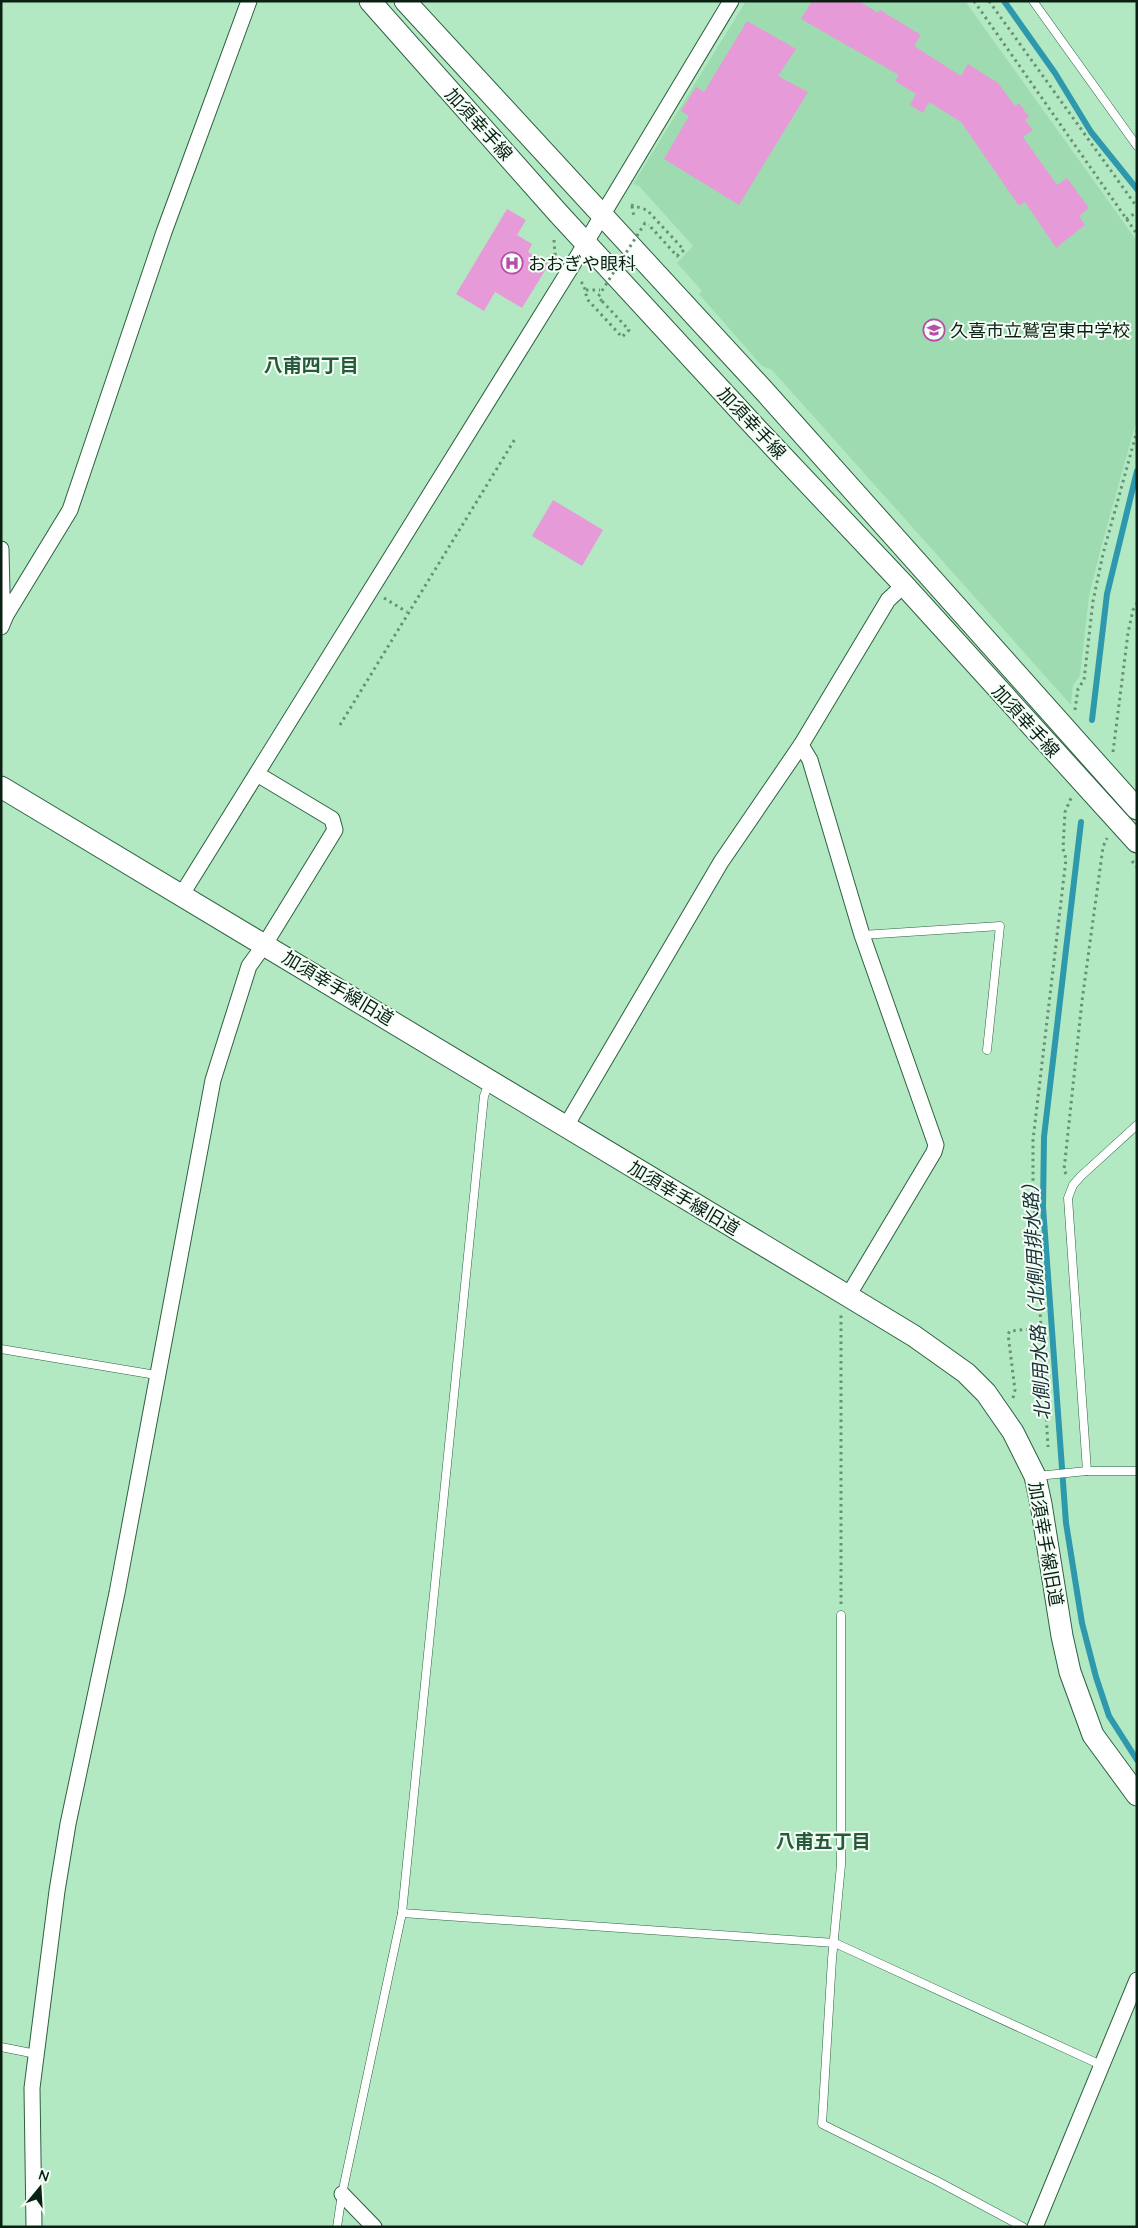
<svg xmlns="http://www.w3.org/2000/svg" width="1138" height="2228" font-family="Quicksand,'Noto Sans JP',sans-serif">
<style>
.built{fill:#9fdbb1}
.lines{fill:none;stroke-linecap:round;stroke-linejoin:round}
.stream{stroke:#2e98ac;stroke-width:6}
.building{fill:#e79ad8}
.lane-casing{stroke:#2d6140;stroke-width:9}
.street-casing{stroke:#2d6140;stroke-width:17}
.secondary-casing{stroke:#2d6140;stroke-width:23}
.path{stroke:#689074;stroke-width:3;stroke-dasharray:2.5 4;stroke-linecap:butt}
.lane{stroke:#fff;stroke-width:8}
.street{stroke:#fff;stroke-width:15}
.secondary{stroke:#fff;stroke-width:21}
.path-bridge{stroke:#689074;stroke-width:3;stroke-dasharray:2.5 4;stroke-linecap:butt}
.labels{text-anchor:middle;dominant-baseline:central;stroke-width:4;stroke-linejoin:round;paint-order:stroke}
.street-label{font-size:18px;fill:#0a2012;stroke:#f3fef6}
.poi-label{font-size:18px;fill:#0a2012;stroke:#f3fef6;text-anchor:start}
.neighbourhood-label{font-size:19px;font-weight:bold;fill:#275a3a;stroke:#f3fef6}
.water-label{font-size:19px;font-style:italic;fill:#182f34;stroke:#f3fef6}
</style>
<rect width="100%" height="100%" fill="#b2e9c2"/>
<!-- built -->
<path class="built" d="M746 1H965L1137 241V419L1101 548 1089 596 1080 676 1073 685 1071 705 772 370 762 366 699 294 702 291 677 263 693 246 639 186 633 184Z"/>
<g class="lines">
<!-- stream -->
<g class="stream">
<path d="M1004 1 1055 73 1091 132 1137 189"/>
<path d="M1092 720 1107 594 1137 471"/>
<path d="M1081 822 1044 1137 1043 1207 1066 1523 1082 1623 1096 1677 1109 1716 1137 1760"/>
</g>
</g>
<!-- building -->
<g class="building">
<path d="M812 1H859L878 13 880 10 921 35 914 46 961 76 968 64 998 83 1015 106 1019 103 1029 117 1025 120 1033 130 1023 137 1057 185 1067 178 1089 208 1079 216 1085 225 1056 248 1025 202 1019 206 961 122 929 102 923 113 910 105 916 94 895 81 899 75 801 19Z"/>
<path d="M747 21 796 49 778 76 808 92 739 205 664 159 689 116 681 111 696 87 704 92Z"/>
<path d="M507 209 526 220 517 235 532 244 528 252 549 264 522 308 495 292 484 311 456 294Z"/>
<path d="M553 500 603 530 582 566 532 536Z"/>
</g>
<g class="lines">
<!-- lane casing -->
<g class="lane-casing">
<g id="lane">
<path d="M1033 1 1137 146"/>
<path d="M862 935 1000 926 987 1050"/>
<path d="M1 1349 156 1375"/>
<path d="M1087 1471 1068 1198 1073 1185 1081 1176 1137 1125"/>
<path d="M1037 1476 1087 1471H1137"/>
<path d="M841 1615V1865L832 1959 822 2124 937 2181 1023 2227"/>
<path d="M402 1913 835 1943 1101 2065"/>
<path d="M1 2047 36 2054"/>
<path d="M337 2227 342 2194 402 1913 484 1096 489 1083"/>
</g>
</g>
<!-- street casing -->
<g class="street-casing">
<g id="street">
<path d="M1 549 2 593 6 615"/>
<path d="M1 627 6 615 70 510 164 232 249 1"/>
<path d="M801 745 810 760 862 935 936 1145 934 1152 848 1296"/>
<path d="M182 894 570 269 731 1"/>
<path d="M566 1126 721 862 801 745 888 600 904 585"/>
<path d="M342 2194 374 2227"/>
<path d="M34 2227 32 2088 57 1891 68 1824 117 1593 213 1080 249 966 265 944 335 830 332 819 257 774"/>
<path d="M1035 2227 1137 1980"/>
</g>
</g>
<!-- secondary casing -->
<g class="secondary-casing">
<g id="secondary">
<path d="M370 1 558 213 756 428 904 585 1137 842"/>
<path d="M405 1 767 394 1137 809"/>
<path d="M1 787 848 1296 914 1336 966 1373 986 1393 1013 1432 1035 1476 1041 1504 1062 1636 1070 1672 1093 1735 1137 1795"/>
</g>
</g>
<!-- path -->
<g class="path">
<path d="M974 1 1137 234"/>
<path d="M989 1 1137 207"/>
<path d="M631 205 647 210 684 250 677 256 649 225"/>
<path d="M632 206 634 217"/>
<path d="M1126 219 1137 212"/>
<path d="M554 240 555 254 558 257"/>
<path d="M581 282 584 285 587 299 622 337 629 330 602 301"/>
<path d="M586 290H600"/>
<path d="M384 598 407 612"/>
<path d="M1075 710 1078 689 1084 680 1093 601 1103 554 1137 431"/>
<path d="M340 725 515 439"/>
<path d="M1113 752 1128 633 1133 610 1137 603"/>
<path d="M1132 861 1137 867"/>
<path d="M1066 1174 1064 1170 1082 1001 1103 847 1107 838"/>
<path d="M1041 1328 1048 1447"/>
<path d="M1013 1398 1015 1390 1008 1334 1010 1331 1041 1328 1033 1181V1140L1066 859 1063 849 1065 812 1071 798"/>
<path d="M841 1604V1315"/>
</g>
<!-- lane -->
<use href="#lane" class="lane"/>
<!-- street -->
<use href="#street" class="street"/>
<!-- secondary -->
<use href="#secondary" class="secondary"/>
<!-- path-bridge -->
<path class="path-bridge" d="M602 301 598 297 645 223 649 225"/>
</g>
<!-- icons -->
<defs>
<g id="hospital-ring" transform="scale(1.125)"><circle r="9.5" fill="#f3fef6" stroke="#b94ba9" stroke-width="1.5"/><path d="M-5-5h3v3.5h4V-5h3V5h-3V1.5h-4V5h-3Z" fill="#b94ba9"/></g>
<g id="school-ring" transform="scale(1.125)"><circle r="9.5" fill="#f3fef6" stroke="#b94ba9" stroke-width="1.5"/><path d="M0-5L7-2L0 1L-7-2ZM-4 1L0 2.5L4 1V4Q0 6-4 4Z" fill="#b94ba9"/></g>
</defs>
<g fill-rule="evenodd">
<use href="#hospital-ring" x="512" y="263"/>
<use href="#school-ring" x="934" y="330"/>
</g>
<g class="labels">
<!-- street labels -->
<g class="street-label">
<text transform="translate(479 124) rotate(48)">加須幸手線</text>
<text transform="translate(752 423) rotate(47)">加須幸手線</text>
<text transform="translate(1026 721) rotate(48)">加須幸手線</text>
<text transform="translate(338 988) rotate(31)">加須幸手線旧道</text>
<text transform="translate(684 1198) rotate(31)">加須幸手線旧道</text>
<text transform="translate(1046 1544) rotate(80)">加須幸手線旧道</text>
</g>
<!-- poi labels -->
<g class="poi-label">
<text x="528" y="263">おおぎや眼科</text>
<text x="950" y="330">久喜市立鷲宮東中学校</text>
</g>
<!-- neighbourhood labels -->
<g class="neighbourhood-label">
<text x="311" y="365">八甫四丁目</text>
<text x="823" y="1841">八甫五丁目</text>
</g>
<!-- water labels -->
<g class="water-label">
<text transform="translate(1036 1297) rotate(-93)">北側用水路（北側用排水路）</text>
</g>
</g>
<!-- border -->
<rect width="1138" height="2228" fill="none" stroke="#0a2012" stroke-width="5"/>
<!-- north arrow -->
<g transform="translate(40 2188) rotate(18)" stroke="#f3fef6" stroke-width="4" paint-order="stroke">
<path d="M0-4L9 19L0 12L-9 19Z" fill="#0a2012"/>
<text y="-8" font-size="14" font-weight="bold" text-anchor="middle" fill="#0a2012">N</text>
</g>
</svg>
